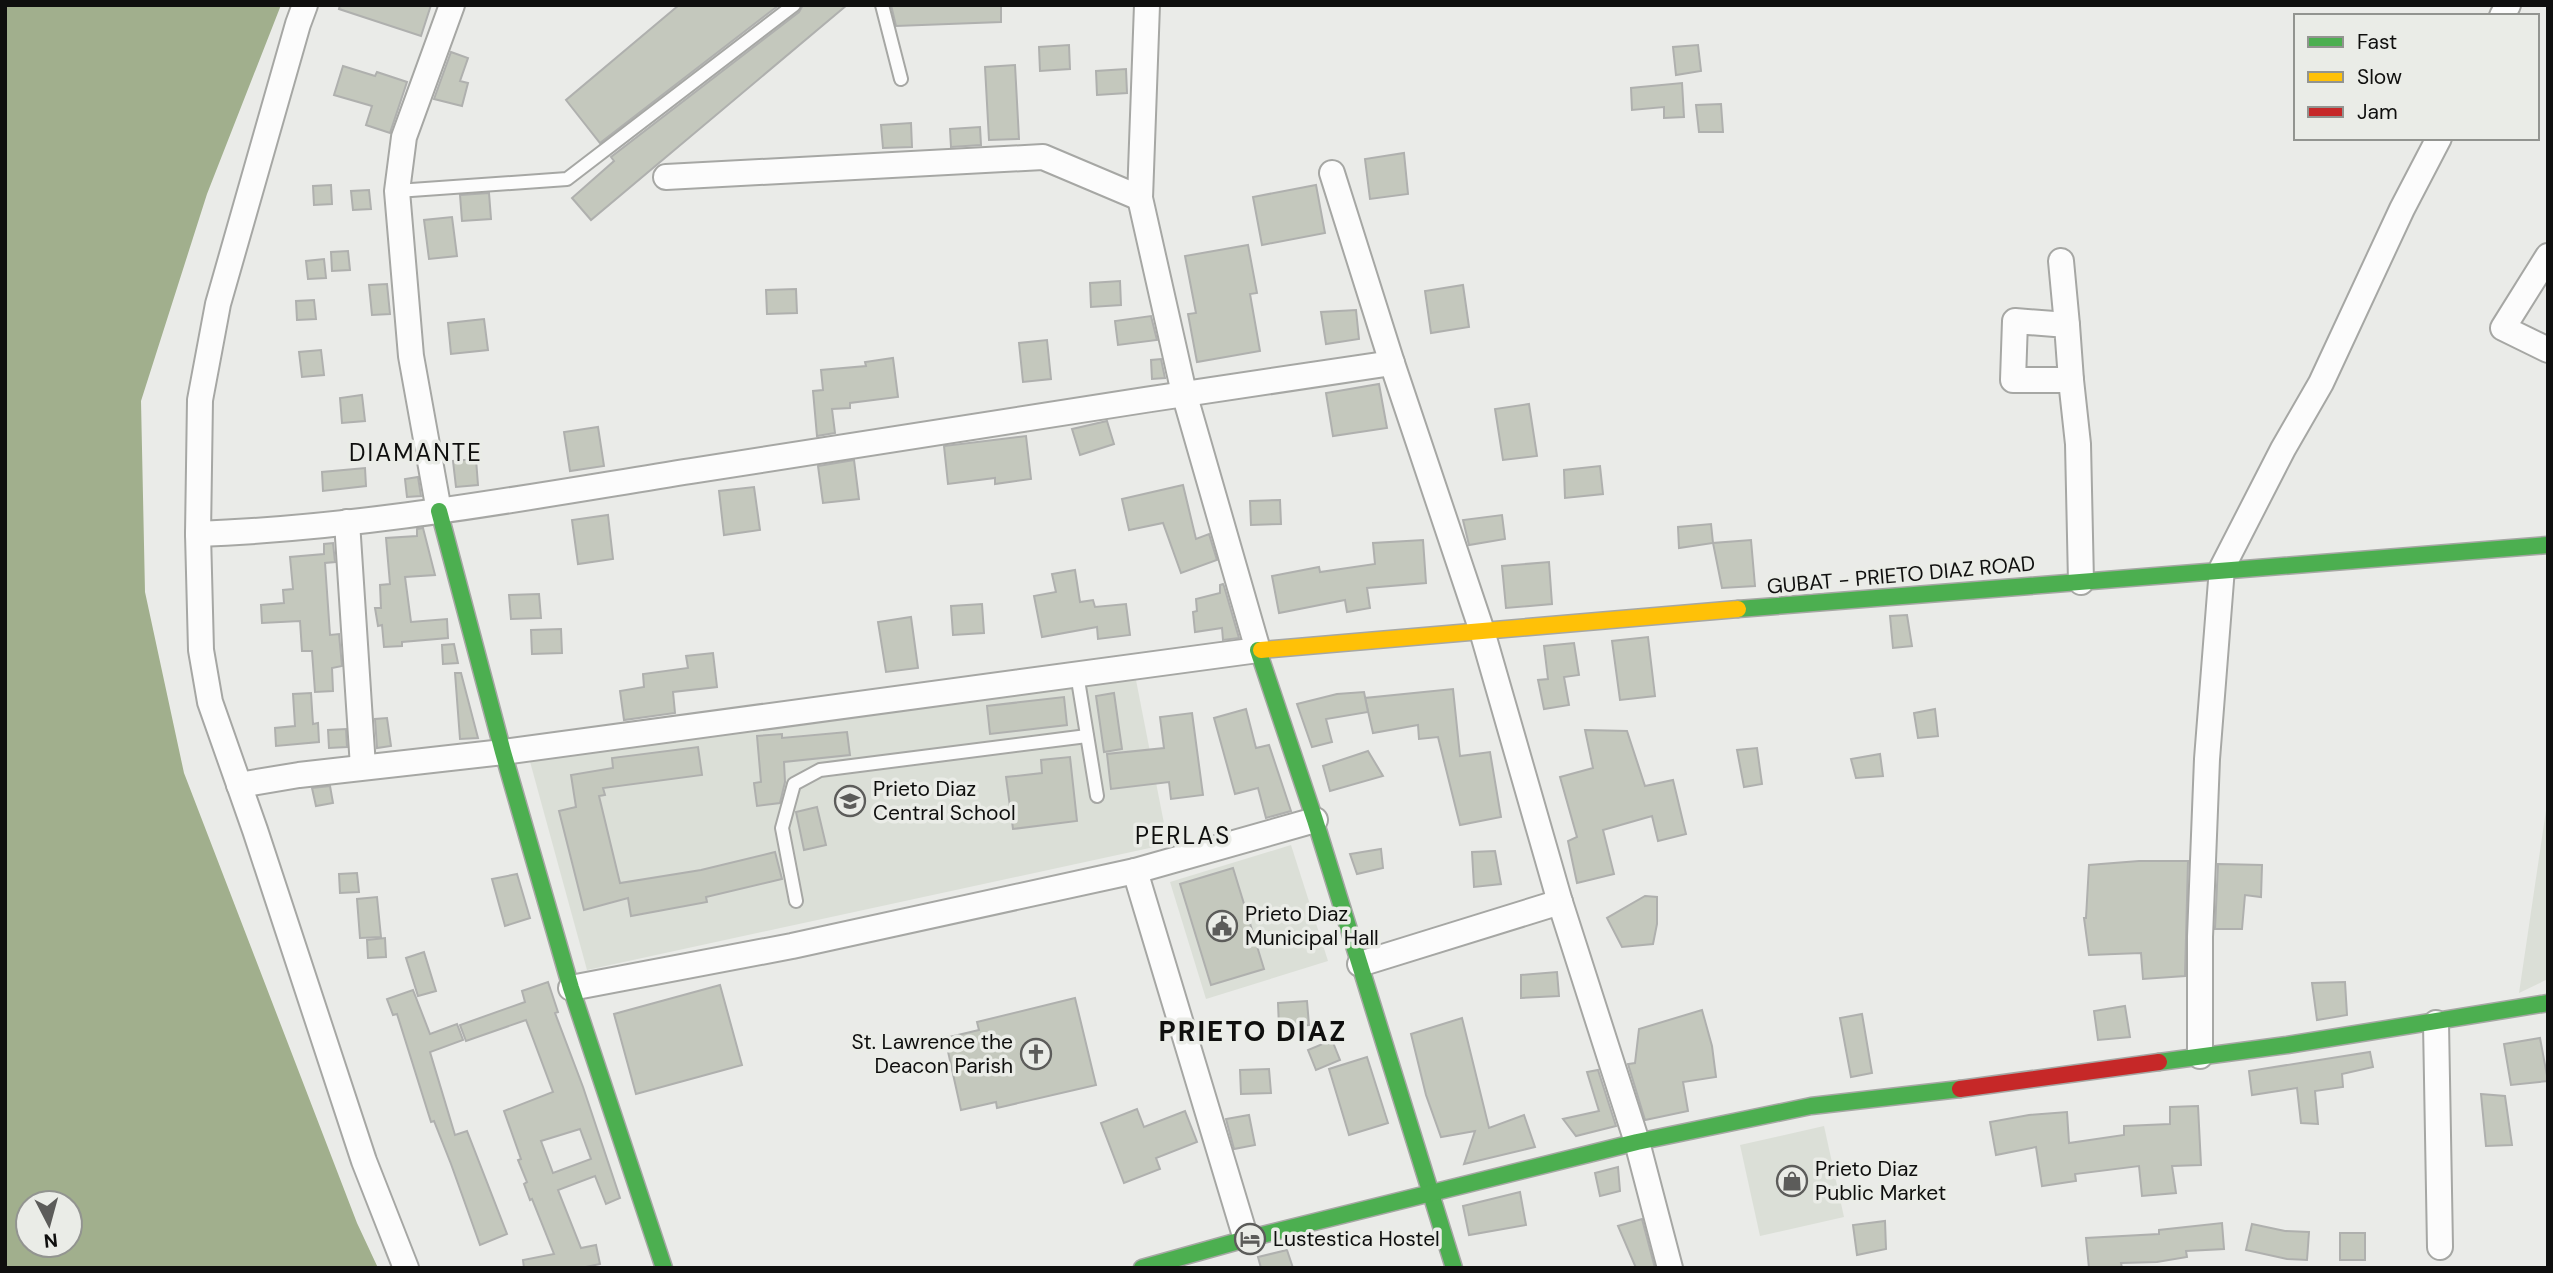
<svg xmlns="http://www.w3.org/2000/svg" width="2553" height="1273" font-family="'DM Sans',sans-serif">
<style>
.built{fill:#dbdfd7}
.water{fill:#a1af8d;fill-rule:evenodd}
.building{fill:#c4c8bd;stroke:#afb0ae;stroke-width:2;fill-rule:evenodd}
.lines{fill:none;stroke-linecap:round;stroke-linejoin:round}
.lane-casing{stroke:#a6a7a4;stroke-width:16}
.street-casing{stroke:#a6a7a4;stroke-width:28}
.fast-casing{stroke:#a6a7a4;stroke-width:19}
.slow-casing{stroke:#a6a7a4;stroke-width:19}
.jam-casing{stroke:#a6a7a4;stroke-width:19}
.lane{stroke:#fcfcfc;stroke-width:12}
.street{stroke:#fcfcfc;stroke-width:24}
.fast{stroke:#4caf50;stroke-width:16}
.slow{stroke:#ffc107;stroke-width:16}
.jam{stroke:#c62828;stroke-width:16}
.labels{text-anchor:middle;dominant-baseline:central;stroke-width:7;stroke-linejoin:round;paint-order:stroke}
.street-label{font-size:21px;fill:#0f0f0e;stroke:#eaece7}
.poi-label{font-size:21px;fill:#0f0f0e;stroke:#eaece7;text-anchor:start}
.quarter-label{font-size:24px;letter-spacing:2px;fill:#0f0f0e;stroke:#eaece7}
.district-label{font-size:28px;font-weight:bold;letter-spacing:2px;fill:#0f0f0e;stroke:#eaece7}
</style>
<rect width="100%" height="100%" fill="#eaebe8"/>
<!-- built -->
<g class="built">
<path d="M1136 680 1168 844 587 970 529 758Z"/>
<path d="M2548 797V979L2519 993Z"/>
<path d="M1291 845 1328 961 1206 999 1170 882Z"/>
<path d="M1824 1126 1844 1217 1760 1236 1740 1145Z"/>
</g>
<!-- water -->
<path class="water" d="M5 5H281L207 194 141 401 145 592 184 773 357 1223 378 1268H5ZM28 1203H70V1245H28Z"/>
<!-- building -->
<g class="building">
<path d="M340 5H431L421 36 339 9Z"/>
<path d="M679 5H779L600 143 566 100Z"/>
<path d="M803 5H847L591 220 572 198 614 161 611 157 799 12Z"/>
<path d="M891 5H1001V22L896 26Z"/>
<path d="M1069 45 1070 69 1040 71 1039 47Z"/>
<path d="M1698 45 1701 71 1676 75 1673 47Z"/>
<path d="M451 52 468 58 460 81 468 83 462 106 434 99Z"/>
<path d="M1015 65 1019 139 989 140 985 67Z"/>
<path d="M343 66 375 76 377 72 407 82 390 133 366 125 372 106 334 95Z"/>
<path d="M1126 69 1127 93 1097 95 1096 71Z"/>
<path d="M1682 83 1684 117 1664 118V107L1632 110 1631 88Z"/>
<path d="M1721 104 1723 132H1699L1696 105Z"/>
<path d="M911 123 912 147 883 148 881 125Z"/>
<path d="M980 127 981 145 951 147 950 129Z"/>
<path d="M1404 153 1408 194 1370 199 1365 159Z"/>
<path d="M331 185 332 204 314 205 313 186Z"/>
<path d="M1316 185 1325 233 1262 245 1253 197Z"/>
<path d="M369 190 371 209 353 210 351 191Z"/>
<path d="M489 193 491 219 462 221 460 195Z"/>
<path d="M452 217 457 256 429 259 424 220Z"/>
<path d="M1248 245 1257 293 1250 294 1260 351 1197 362 1188 314 1196 313 1185 256Z"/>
<path d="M348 251 350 270 332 271 331 252Z"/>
<path d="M324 259 326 278 308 279 306 261Z"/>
<path d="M1120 281 1121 305 1091 307 1090 283Z"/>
<path d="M387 284 390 314 372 315 369 285Z"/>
<path d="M1463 285 1469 327 1431 333 1425 291Z"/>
<path d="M796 289 797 313 767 314 766 290Z"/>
<path d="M314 300 316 319 297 320 296 301Z"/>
<path d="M1356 310 1359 339 1326 344 1321 312Z"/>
<path d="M1151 316 1157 340 1118 345 1115 321Z"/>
<path d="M484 319 488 350 451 354 448 323Z"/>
<path d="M1047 340 1051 379 1023 382 1019 343Z"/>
<path d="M321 350 324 375 302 377 299 352Z"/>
<path d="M893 358 898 397 850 403V408L832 409 835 433 817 436 813 391 823 390 821 370 866 366 865 362Z"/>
<path d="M1161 359 1165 378 1152 379 1151 360Z"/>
<path d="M1379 384 1387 428 1333 436 1326 393Z"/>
<path d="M362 395 365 421 342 423 340 398Z"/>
<path d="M1529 404 1537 456 1503 460 1495 409Z"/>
<path d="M1107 421 1114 444 1080 455 1072 429Z"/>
<path d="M598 427 604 466 570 471 564 432Z"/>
<path d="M1026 436 1031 479 995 484V478L948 484 944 446Z"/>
<path d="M476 459 478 485 456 487 453 461Z"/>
<path d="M854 460 859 499 823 503 818 466Z"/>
<path d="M1600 466 1603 494 1565 498 1564 470Z"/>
<path d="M365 468 366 486 323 491 322 472Z"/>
<path d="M418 477 421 496 407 497 405 479Z"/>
<path d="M1183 485 1196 539 1209 534 1217 560 1181 573 1163 523 1129 530 1122 499Z"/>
<path d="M754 487 760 530 724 535 719 491Z"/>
<path d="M1280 500 1281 524 1251 525 1250 501Z"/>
<path d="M608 515 613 559 578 564 572 520Z"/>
<path d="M1502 515 1505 539 1469 545 1463 520Z"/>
<path d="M1711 524 1713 543 1679 548 1678 527Z"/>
<path d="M423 528 435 575 405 577 411 622 447 619 448 638 402 642V646L384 647 382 625 378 626 375 608H381L380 585 390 584 386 538 417 536V529Z"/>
<path d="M1423 540 1426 583 1367 588 1370 608 1347 612 1345 600 1279 613 1272 576 1319 567 1320 572 1375 564 1373 543Z"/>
<path d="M1751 540 1755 586 1722 588 1713 543Z"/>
<path d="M333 543 335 562 325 563 330 635 339 634 342 666 332 668 333 691 315 692 312 651H302L300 621 262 623 261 605 284 603 283 590 293 589 290 557 324 554V544Z"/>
<path d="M1549 562 1552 604 1506 608 1502 566Z"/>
<path d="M1075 570 1080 602 1093 600 1095 607 1126 604 1130 635 1098 639 1097 627 1042 637 1034 596 1056 592 1052 574Z"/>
<path d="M1223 584 1224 586 1239 638 1223 640 1222 628 1195 632 1193 612 1197 611 1196 599 1220 593V585Z"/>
<path d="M539 594 541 618 511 619 509 595Z"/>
<path d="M982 604 984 633 953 635 951 606Z"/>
<path d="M1907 615 1912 646 1893 648 1890 616Z"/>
<path d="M911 617 918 668 886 672 878 622Z"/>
<path d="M561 629 562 653 532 654 531 630Z"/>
<path d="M1648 637 1655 696 1620 700 1612 641Z"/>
<path d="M1574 643 1579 675 1564 677 1569 705 1544 709 1538 680 1548 679 1544 646Z"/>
<path d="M454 644 458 663 443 664 442 645Z"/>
<path d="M713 653 717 687 673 692 675 713 624 720 620 691 644 687 643 674 688 668 686 656Z"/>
<path d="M455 673H461L478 738 460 739Z"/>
<path d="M1453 689 1460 756 1490 752 1501 817 1460 825 1438 737 1419 739 1418 725 1373 733 1365 698Z"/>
<path d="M1364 692 1368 712 1326 719 1332 742 1312 747 1297 704 1337 694Z"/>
<path d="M311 693 313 724 318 723 319 742 276 746 275 728 295 726 293 694Z"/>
<path d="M1114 693 1122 749 1104 752 1096 696Z"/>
<path d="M1064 697 1067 725 990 734 987 706Z"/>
<path d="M1246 709 1256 748 1269 745 1291 811 1266 818 1258 788 1235 794 1214 718Z"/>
<path d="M1935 709 1938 736 1918 738 1914 713Z"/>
<path d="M1192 713 1203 795 1171 799 1169 782 1111 789 1107 754 1164 748 1160 717Z"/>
<path d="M387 718 391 746 377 748 375 719Z"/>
<path d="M346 729 347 747 329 748 328 730Z"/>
<path d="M1585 730 1627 731 1645 786 1673 780 1686 834 1658 841 1652 816 1603 830 1614 874 1577 883 1568 841 1577 837 1560 777 1593 768Z"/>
<path d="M847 732 850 755 784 762 785 782 780 803 757 806 754 783 761 782 757 736 782 734V738Z"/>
<path d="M698 747 702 775 603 788 605 795 599 796 620 883 701 870 775 852 782 879 706 897 707 902 631 916 628 898 584 910 559 811 576 807 571 775 613 768 612 758Z"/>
<path d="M1757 748 1762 784 1744 787 1737 750Z"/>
<path d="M1368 751 1383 776 1330 791 1323 766Z"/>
<path d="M1880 754 1883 776 1856 778 1851 759Z"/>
<path d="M1070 757 1077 821 1013 829 1006 777 1042 773 1041 760Z"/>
<path d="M330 786 333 803 316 806 312 788Z"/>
<path d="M817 807 826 845 804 850 796 812Z"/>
<path d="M1381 849 1383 868 1357 874 1350 854Z"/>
<path d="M1495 851 1501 884 1474 887 1472 852Z"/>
<path d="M2139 861H2188L2185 976 2143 979 2141 953 2089 955 2084 918H2086L2089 865Z"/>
<path d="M2218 864 2262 865 2261 897 2245 895 2242 929H2215Z"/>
<path d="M1233 868 1264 969 1211 985 1180 884Z"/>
<path d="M357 873 359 892 340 893 339 874Z"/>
<path d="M517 874 530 918 505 926 492 879Z"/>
<path d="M1645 896 1657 897V924L1653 944 1622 947 1607 918Z"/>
<path d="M377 897 381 937 360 938 357 899Z"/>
<path d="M385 938 386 957 368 958 367 940Z"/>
<path d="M424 952 436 991 418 996 406 958Z"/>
<path d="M1557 972 1559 996 1521 998V975Z"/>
<path d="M548 982 558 1012 555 1013 583 1087 620 1198 606 1204 595 1176 558 1190 581 1248 596 1245 600 1264 581 1268H524L523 1260 554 1254 532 1199 530 1200 524 1184 527 1182 518 1160 521 1159 504 1111 553 1092 526 1020 466 1041 460 1025 525 1002 522 991ZM580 1129 591 1159 553 1173 541 1141Z"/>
<path d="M2345 982 2347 1015 2317 1020 2312 983Z"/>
<path d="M720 985 742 1065 636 1094 614 1014Z"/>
<path d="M413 990 430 1034 457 1024 463 1040 430 1052 455 1135 467 1131 507 1234 480 1245 451 1164 434 1121 431 1122 397 1014 393 1015 387 999Z"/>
<path d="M1075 998 1096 1085 997 1108 996 1102 961 1110 945 1038 979 1030 977 1022Z"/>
<path d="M1307 1001 1309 1025 1279 1027 1278 1003Z"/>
<path d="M2125 1006 2130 1037 2098 1040 2094 1011Z"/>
<path d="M1702 1010 1712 1046 1716 1077 1683 1082 1688 1111 1645 1120 1628 1064 1635 1063 1639 1029Z"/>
<path d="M1862 1014 1872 1073 1851 1077 1840 1018Z"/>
<path d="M1462 1018 1489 1128 1524 1115 1535 1147 1464 1164 1475 1131 1441 1137 1426 1095 1411 1034Z"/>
<path d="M2540 1038 2548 1081 2511 1085 2504 1044Z"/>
<path d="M1332 1040 1340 1060 1316 1070 1308 1050Z"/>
<path d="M2370 1052 2373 1067 2342 1074 2343 1087 2315 1091 2318 1124 2301 1123 2297 1088 2252 1095 2249 1071Z"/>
<path d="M1367 1057 1388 1123 1349 1135 1329 1069Z"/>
<path d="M1269 1069 1271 1093 1241 1094 1240 1070Z"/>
<path d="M1598 1070 1616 1126 1576 1136 1563 1119 1599 1111 1587 1072Z"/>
<path d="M2481 1094 2505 1096 2512 1145 2486 1146Z"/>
<path d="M2198 1106 2201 1165 2172 1166 2176 1193 2142 1196 2139 1166 2075 1174 2076 1181 2042 1186 2036 1147 1996 1155 1990 1122 2029 1115 2067 1112 2069 1143 2124 1135V1126L2170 1124V1107Z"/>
<path d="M1137 1109 1144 1127 1185 1111 1197 1142 1156 1158 1160 1169 1124 1183 1101 1123Z"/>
<path d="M1249 1115 1255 1145 1234 1149 1226 1119Z"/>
<path d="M1618 1167 1620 1191 1600 1196 1595 1173Z"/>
<path d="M1520 1192 1526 1225 1469 1235 1463 1206Z"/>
<path d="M1642 1219 1655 1268H1636L1618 1226Z"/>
<path d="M1885 1221 1886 1249 1857 1255 1853 1225Z"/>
<path d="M2222 1223 2224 1249 2186 1251 2187 1257 2157 1262 2121 1263 2122 1268H2089L2086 1238 2159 1234V1230Z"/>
<path d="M2252 1224 2285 1231 2309 1232 2307 1260 2287 1259 2246 1250Z"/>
<rect x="2340" y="1233" width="25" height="27"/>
<path d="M1287 1250 1293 1268H1261L1258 1257Z"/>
</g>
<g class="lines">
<!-- lane casing -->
<g class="lane-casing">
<g id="lane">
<path d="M882 5 901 79"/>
<path d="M397 191 567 179 794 5"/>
<path d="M1077 674 1097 796"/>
<path d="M796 901 782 828 794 784 820 770 1087 736"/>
</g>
</g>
<!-- street casing -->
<g class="street-casing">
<g id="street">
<path d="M305 5 298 24 218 304 200 400 198 534 201 650 210 702 255 830 364 1161 406 1268"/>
<path d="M2502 16 2508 5"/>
<path d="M1332 173 1392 363 1482 631 1560 902 1637 1142 1670 1268"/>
<path d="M666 177 1043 157 1140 198"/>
<path d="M2548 256 2503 328 2548 350"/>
<path d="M2061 261 2067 325"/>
<path d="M2015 321 2067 325 2071 380H2013Z"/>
<path d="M2071 380 2078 444 2081 582"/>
<path d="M439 511 411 356 397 191 404 137 452 5"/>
<path d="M347 522 363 767"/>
<path d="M198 534C364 528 528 497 691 471 925 434 1158 397 1392 363"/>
<path d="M239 785 299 775 503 752 1258 650 1184 393 1140 198 1147 5"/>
<path d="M1360 964 1560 902"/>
<path d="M571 988 792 946 1135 871"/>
<path d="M2436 1023 2440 1247"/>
<path d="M2200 1056V937L2207 759 2222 568 2283 449 2321 383 2402 209 2439 138"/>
<path d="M1246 1239 1135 871 1315 820"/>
</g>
</g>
<!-- fast casing -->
<g class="fast-casing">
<g id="fast">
<path d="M439 511 503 752 571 988 664 1268"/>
<path d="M1738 609 2548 545"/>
<path d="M1261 650H1258L1315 820 1454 1268"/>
<path d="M2159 1062 2287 1045 2548 1003"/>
<path d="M1142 1268 1246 1239 1637 1142 1811 1106 1960 1089"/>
</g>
</g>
<!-- slow casing -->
<g class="slow-casing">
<path id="slow" d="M1261 650 1738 609"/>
</g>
<!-- jam casing -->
<g class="jam-casing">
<path id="jam" d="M1960 1089 2159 1062"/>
</g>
<!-- lane -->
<use href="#lane" class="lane"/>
<!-- street -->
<use href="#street" class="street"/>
<!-- fast -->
<use href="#fast" class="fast"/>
<!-- slow -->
<use href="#slow" class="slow"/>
<!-- jam -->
<use href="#jam" class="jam"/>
</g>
<!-- icons -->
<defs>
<g id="school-ring" transform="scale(1.575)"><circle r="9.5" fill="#eaece7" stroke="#5c5c5a" stroke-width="1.5"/><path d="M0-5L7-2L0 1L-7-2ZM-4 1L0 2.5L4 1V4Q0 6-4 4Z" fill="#5c5c5a"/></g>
<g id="civic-ring" transform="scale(1.575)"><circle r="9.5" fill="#eaece7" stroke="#5c5c5a" stroke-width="1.5"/><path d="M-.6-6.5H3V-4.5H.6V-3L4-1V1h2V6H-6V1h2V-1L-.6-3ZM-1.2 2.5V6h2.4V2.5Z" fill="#5c5c5a"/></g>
<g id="church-ring" transform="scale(1.575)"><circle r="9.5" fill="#eaece7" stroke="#5c5c5a" stroke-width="1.5"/><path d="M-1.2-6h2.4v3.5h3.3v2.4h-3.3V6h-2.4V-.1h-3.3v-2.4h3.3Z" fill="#5c5c5a"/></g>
<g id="shop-ring" transform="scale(1.575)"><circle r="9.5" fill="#eaece7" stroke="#5c5c5a" stroke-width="1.5"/><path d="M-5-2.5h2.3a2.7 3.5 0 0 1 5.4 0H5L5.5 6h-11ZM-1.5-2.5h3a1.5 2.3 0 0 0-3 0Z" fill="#5c5c5a"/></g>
<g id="hotel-ring" transform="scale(1.575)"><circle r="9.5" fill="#eaece7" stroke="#5c5c5a" stroke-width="1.5"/><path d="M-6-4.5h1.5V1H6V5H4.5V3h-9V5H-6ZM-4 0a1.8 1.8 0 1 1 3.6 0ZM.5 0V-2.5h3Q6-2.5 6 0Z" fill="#5c5c5a"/></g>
</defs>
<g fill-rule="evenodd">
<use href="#school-ring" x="850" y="801"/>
<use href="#civic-ring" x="1222" y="926"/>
<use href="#church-ring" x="1036" y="1054"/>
<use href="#shop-ring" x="1792" y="1181"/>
<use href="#hotel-ring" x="1250" y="1239"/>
</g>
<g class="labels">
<!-- street labels -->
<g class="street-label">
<text transform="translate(1901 575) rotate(-5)">GUBAT - PRIETO DIAZ ROAD</text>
</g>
<!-- poi labels -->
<g class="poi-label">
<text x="873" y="789">Prieto Diaz<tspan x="873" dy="24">Central School</tspan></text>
<text x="1245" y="914">Prieto Diaz<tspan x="1245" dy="24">Municipal Hall</tspan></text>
<text x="1013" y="1042" text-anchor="end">St. Lawrence the<tspan x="1013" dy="24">Deacon Parish</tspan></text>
<text x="1815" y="1169">Prieto Diaz<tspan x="1815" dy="24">Public Market</tspan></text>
<text x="1273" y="1239">Lustestica Hostel</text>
</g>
<!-- quarter labels -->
<g class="quarter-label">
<text x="416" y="452">DIAMANTE</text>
<text x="1183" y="835">PERLAS</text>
</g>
<!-- district labels -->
<g class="district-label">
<text x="1253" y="1031">PRIETO DIAZ</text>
</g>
</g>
<!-- border -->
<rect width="2553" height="1273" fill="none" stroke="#0f0f0e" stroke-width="14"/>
<!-- legend -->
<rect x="2294" y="14" width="245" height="126" fill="#eaece7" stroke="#929490" stroke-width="2"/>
<rect x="2308" y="37" width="35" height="10" fill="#4caf50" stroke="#929490" stroke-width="2"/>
<text x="2357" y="49" font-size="21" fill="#0f0f0e">Fast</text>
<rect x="2308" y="72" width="35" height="10" fill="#ffc107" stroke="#929490" stroke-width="2"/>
<text x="2357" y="84" font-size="21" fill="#0f0f0e">Slow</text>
<rect x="2308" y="107" width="35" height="10" fill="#c62828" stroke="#929490" stroke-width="2"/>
<text x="2357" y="119" font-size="21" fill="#0f0f0e">Jam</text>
<!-- north arrow -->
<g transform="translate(49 1224) rotate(174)"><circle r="33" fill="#eaece7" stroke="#929490" stroke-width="2"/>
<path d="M0-5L12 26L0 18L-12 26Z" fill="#5c5c5a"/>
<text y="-10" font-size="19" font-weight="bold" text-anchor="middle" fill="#0f0f0e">N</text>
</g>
</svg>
